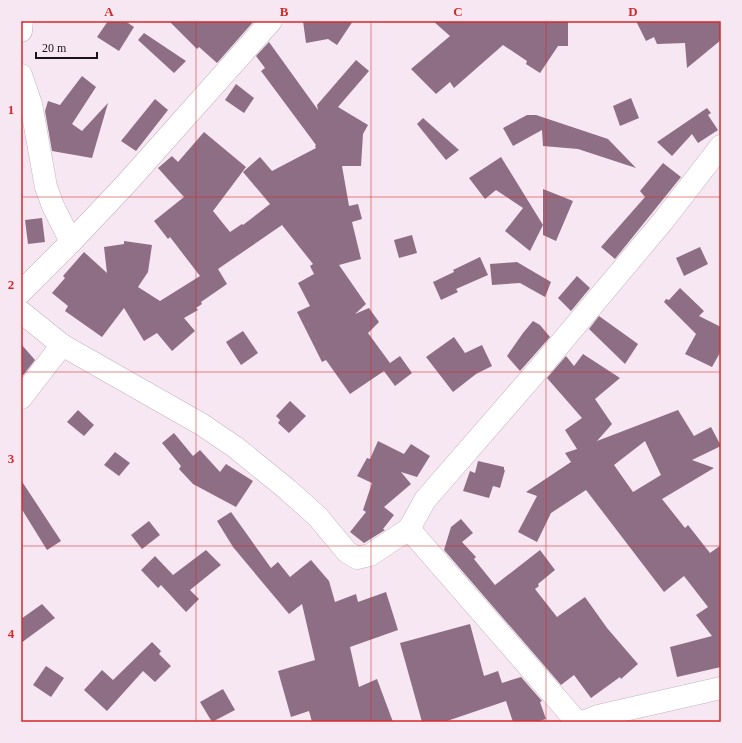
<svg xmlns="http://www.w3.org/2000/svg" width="742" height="743" font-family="Georgia,serif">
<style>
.building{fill:#8d6e85;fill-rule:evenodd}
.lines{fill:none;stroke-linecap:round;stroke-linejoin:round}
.minor-casing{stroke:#c3b3be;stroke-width:23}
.minor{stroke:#fff;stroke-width:22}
.grid{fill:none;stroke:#d62828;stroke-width:1;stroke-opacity:0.55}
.neatline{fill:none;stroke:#d62828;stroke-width:1.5}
.grid-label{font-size:13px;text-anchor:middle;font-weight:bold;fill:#d62828}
</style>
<rect width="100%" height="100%" fill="#f7e7f2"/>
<!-- building -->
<g class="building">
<path d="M108 21H125L134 27 119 51 97 37Z"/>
<path d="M169 21H254L217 63 199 47 197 49Z"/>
<path d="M303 21H353L337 45 328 39 306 43Z"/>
<path d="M433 21H568V46H558L540 73 526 64 527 61 503 45 454 88 450 82 436 94 411 69 450 36Z"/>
<path d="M636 21H721V40L687 68 685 43 657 44 654 37 646 41Z"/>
<path d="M144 33 186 61 174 73 138 40Z"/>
<path d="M269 42 318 110 317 105 356 60 369 71 338 107 368 125 363 134 361 166H342L349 206 358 204 362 219 352 222 361 259 339 265 366 304 355 314 369 308 379 322 368 333 390 363 400 356 412 373 395 386 384 371 350 394 326 360 322 362 297 312 310 306 298 283 314 274 310 266 313 264 282 225 218 269 227 284 201 302 202 304 196 308 198 310 184 318 195 331 172 351 157 333 144 341 124 308 102 337 65 311 68 306 52 293 65 278 63 276 84 252 107 273 104 247 124 244V241L152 245 148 272 138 287 160 301 200 276 170 237 168 239 154 221 184 197 158 168 172 156 178 162 204 132 246 167 213 211 230 232 242 224 243 225 270 204 243 172 260 157 272 171 316 148 315 146 316 145 261 71 265 68 256 56Z"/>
<path d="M82 76 96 87 72 124 82 131 108 103 92 158 52 151 45 111 48 101 60 105Z"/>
<path d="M236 84 254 98 244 113 225 100Z"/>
<path d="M631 98 639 118 620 126 613 106Z"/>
<path d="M155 99 168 110 136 151 121 141Z"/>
<path d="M707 108 711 113 708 115 718 130 698 143 692 134 672 156 657 142Z"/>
<path d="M527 115H536L608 139 636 168 578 149 543 146 542 130 513 146 503 128Z"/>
<path d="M423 118 459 150 446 160 417 124Z"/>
<path d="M501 157 543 225V189L573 201 556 241 543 235V225L530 251 505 231 523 208 496 190 485 199 469 178Z"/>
<path d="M663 163 681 177 615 259 601 247 645 197 640 191Z"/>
<path d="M42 218 45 242 28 244 25 220Z"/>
<path d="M412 235 417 253 399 258 394 240Z"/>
<path d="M700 247 708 264 684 276 676 258Z"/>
<path d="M480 257 488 275 456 289 458 292 441 300 433 282 454 272 453 270Z"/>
<path d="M517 262 551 282 545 297 520 283 492 285 490 264Z"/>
<path d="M577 276 590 288 571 311 558 298Z"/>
<path d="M680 288 704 311 699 316 721 327V351L712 367 685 354 696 334 664 302 666 299 669 300Z"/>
<path d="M599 316 638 344 625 364 589 329Z"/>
<path d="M533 321 540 325 550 337 520 371 507 356 523 333Z"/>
<path d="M243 331 258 353 241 365 226 342Z"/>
<path d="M454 337 465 353 482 345 492 366 476 374 453 392 426 357Z"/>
<path d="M21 344 35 360 21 378Z"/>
<path d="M583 354 620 378 595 399 612 424 597 441 678 410 694 436 711 427 721 446 692 460 714 468 662 499 685 528 688 525 710 553 721 545V667L677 677 670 647 712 636 696 615 708 607 684 576 664 592 586 490 551 513 537 542 518 532 537 496 526 492 571 462 565 453 577 449 565 430 582 418 547 378 566 356 574 366ZM645 441 661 475 633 492 614 465Z"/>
<path d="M290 401 306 416 289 433 278 423 280 420 276 416Z"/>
<path d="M78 410 94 425 84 436 67 422Z"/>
<path d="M174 433 193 456 200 450 220 472 226 464 253 481 236 507 193 484 179 469 181 466 162 443Z"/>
<path d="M378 441 404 454 411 444 430 456 417 477 401 472 411 484 384 507 394 515 383 529 385 530 364 543 350 532 366 512 363 510 372 483 357 476 367 458 370 459Z"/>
<path d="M115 452 130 463 119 476 104 465Z"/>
<path d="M478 461 504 467V470H505L500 488 493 486 489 498 463 491 470 471 475 473Z"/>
<path d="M21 480 61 541 47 550 21 508Z"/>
<path d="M231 512 271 568 278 562 290 577 311 560 329 581 335 602 356 594 358 602 386 592 398 630 350 647 359 687 377 679 393 722H312L309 711 291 717 278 671 315 660 302 604 289 614 233 547 217 521Z"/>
<path d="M461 519 473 533 462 542 476 557 474 559 495 585 540 550 555 570 538 584 539 586 535 589 557 617 585 597 607 628 638 664 621 679 620 677 591 698 574 675 561 685 444 550 451 527Z"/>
<path d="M149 521 160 535 142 549 131 535Z"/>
<path d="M206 550 221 565 190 590 199 599 186 612 161 585 158 588 141 570 155 556 173 575Z"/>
<path d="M42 604 55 618 21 643V619Z"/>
<path d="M470 624 484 676 498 671 502 683 521 677 542 701 540 702 546 719 537 722H513L506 701 444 722H422L400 643Z"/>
<path d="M152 642 161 651 159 654 171 666 155 682 143 671 107 711 84 690 102 670 113 680Z"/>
<path d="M46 666 64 678 51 697 33 685Z"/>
<path d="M223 689 235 710 212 722 200 702Z"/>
</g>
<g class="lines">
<!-- minor casing -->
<g class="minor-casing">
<g id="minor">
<path d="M21 31 22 21"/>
<path d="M21 75 31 104 46 187 53 206 71 242"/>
<path d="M21 292 71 242 125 185 271 21"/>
<path d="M21 312 62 345 201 424 235 447 288 490 318 517 347 552 357 558 370 555 409 529 425 500 544 363 663 221 721 146"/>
<path d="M21 398 62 345"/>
<path d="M409 529 577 722"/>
<path d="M583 722 598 716 721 688"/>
</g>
</g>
<!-- minor -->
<use href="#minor" class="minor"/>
</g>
<!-- grid -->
<path class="grid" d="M196 21V722M371 21V722M546 21V722M21 197H721M21 372H721M21 546H721"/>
<!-- border -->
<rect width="742" height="743" fill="none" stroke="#f7e7f2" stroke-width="44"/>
<!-- scale -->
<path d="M36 52v6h61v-6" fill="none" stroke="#1a1418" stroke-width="2"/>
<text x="42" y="52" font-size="12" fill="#1a1418" stroke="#f7e7f2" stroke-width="3" paint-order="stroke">20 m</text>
<rect x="22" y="22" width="698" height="699" class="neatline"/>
<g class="grid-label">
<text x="109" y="16">A</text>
<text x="284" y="16">B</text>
<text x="458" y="16">C</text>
<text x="633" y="16">D</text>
<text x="11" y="114">1</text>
<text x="11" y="289">2</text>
<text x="11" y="463">3</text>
<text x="11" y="638">4</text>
</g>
</svg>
